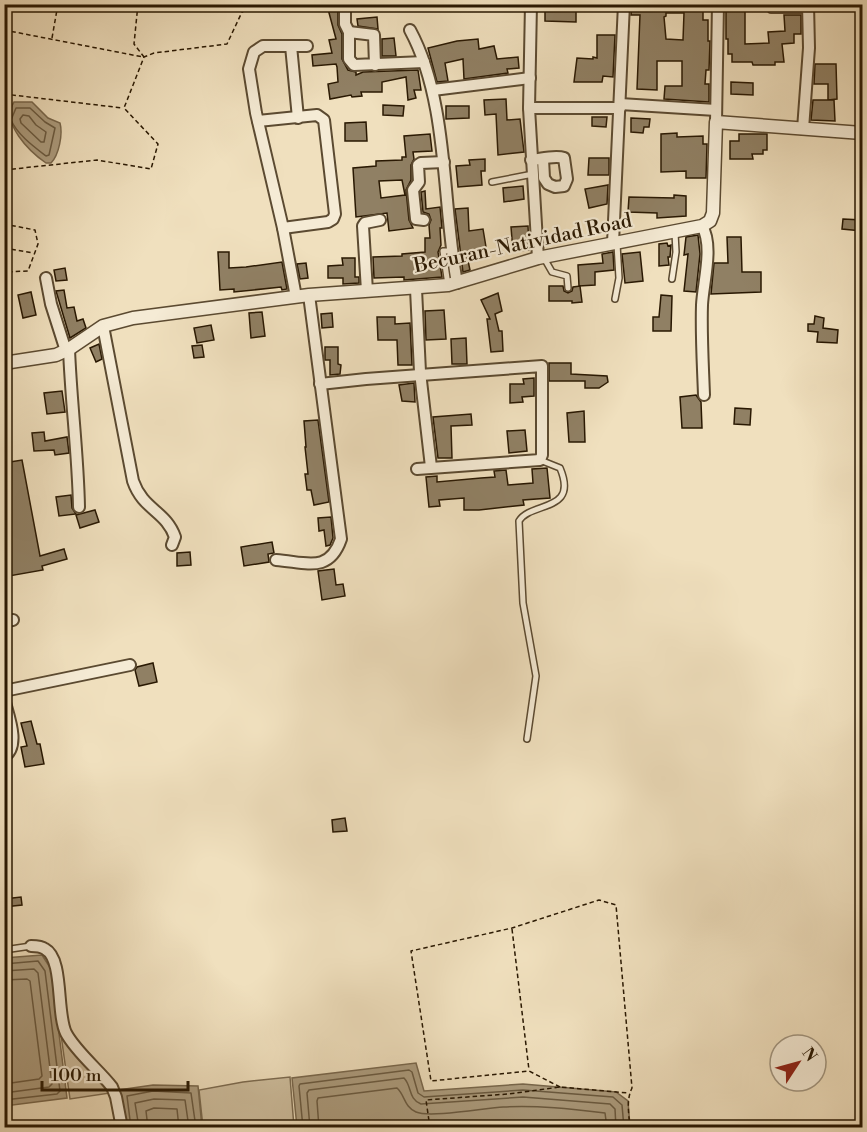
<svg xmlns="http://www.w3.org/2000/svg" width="867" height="1132" font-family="'Libre Bodoni',serif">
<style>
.green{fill:#cebe9e;stroke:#7c6b50;stroke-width:1.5}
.water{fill:#ac9c7e;stroke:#78674c;stroke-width:1.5}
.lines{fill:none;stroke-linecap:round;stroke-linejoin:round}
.shore{stroke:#6a5a40;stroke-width:1.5}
.building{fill:#908064;stroke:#291802;stroke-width:1.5;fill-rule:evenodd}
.service-casing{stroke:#5b4a31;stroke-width:8}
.minor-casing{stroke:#5b4a31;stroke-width:14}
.tertiary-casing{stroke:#5b4a31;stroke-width:15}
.path{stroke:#291802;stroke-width:1.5;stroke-dasharray:4.5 3;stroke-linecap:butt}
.service{stroke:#f5ebd5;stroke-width:5}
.minor{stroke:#f5ebd5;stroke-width:10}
.tertiary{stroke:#f5ebd5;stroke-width:12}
.labels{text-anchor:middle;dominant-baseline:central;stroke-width:4.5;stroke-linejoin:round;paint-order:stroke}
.street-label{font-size:20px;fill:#291802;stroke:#f5ebd5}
</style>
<rect width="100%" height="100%" fill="#f0e0be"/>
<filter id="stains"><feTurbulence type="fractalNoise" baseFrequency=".00333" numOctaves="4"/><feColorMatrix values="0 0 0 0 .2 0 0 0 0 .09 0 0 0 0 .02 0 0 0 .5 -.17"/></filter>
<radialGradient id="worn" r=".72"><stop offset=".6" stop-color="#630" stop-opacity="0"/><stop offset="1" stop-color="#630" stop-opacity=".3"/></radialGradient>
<!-- green -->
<g class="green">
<path d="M61 1035 66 1036 110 1093 70 1099Z"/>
<path d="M290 1077 294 1127H203L199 1090 243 1082Z"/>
</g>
<!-- water -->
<g class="water">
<path d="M14 102H32L48 118 60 123C63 134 59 155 51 163H46C30 152 0 123 14 102Z"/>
<path d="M42 955 51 969 67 1098 5 1106 4 958Z"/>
<path d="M416 1063 424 1091 523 1084 616 1092 628 1101 630 1127H297L292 1078Z"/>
<path d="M153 1085 198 1086 202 1127H126L119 1090Z"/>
</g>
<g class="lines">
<!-- shore -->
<g class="shore">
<path d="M16 108H30L45 122 55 128 49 155 46 156C33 146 17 134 11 120Z"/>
<path d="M23 115 29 116 36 125 46 132 44 142H41L21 123 20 119Z"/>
<path d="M4 964 38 961 45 971 60 1091 57 1094 4 1100"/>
<path d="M4 971 34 969 38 973 52 1084 49 1087 4 1093"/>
<path d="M4 980 27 979 30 981 42 1076 39 1079 4 1084"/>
<path d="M131 1128 127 1096 153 1091 191 1093 196 1128"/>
<path d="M139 1128 135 1103 154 1099 185 1100 189 1128"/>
<path d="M148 1128 146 1111 154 1108 177 1109 179 1128"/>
<path d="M303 1128 299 1086 300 1084 409 1070 412 1072 418 1093 424 1097 523 1090 613 1097 622 1105 624 1128"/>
<path d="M310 1128 307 1093 309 1090 404 1078C412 1086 408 1099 421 1104L523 1097 610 1104 615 1109 616 1128"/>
<path d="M319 1128 317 1101 318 1098 397 1088C405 1095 404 1107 416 1112 430 1118 485 1108 503 1107 537 1105 572 1109 605 1113L607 1128"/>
</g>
</g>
<!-- building -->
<g class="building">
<path d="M545 4H576V22L545 21Z"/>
<path d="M632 4H703V20H708V41H710L709 70H706L705 84H709V102L664 99 665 86H682V61H657V90L637 89 640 15H631ZM666 13H684L683 40 666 39 664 17 666 16Z"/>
<path d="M726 4H745V44L769 43 768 32 785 31 784 15H801V34H794V43L782 44 784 62H775V65H753L752 62H732V54H728V39H726Z"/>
<path d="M338 7V25L342 34V59L348 70 356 72V75L363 72 418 70 421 90H414L416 98 408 100 406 77 382 82V92H361L362 96 352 97 351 95 330 99 328 84 338 82 337 67 336 64 313 66 312 55 332 53 329 40 336 39 328 9Z"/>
<path d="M377 17 378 29 358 26 357 19Z"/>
<path d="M597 35H615L613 77 603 76 602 82H574L577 58 593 59V57L597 58Z"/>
<path d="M394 38 396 56H382V39Z"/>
<path d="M478 39 479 49 494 46 497 59 518 57 519 68 507 69 508 73 464 79 463 59 445 63 448 81 437 82 428 48 457 41Z"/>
<path d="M815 64H836L837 99 828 100V84H814Z"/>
<path d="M731 82 753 83V95L731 94Z"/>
<path d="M506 99 507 120 520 119 524 152 498 155 496 114 485 115 484 100Z"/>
<path d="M813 100H834L835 121 811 120Z"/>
<path d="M383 105 404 106 403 116 383 115Z"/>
<path d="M446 106H469V118L446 119Z"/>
<path d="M592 117H607L606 127 592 126Z"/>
<path d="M631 118 650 119 649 127H644L643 133 631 132Z"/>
<path d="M366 122 367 141H345V123Z"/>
<path d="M677 133V137L703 136V144H707L706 178H686V171L661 172V134Z"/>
<path d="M430 134 432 151 413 152 414 159 411 165V180L406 190 409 220 413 228 389 231 387 213 356 217 353 168 376 166V161L402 160V157H406L404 136ZM402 180 405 195 381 198 379 181Z"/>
<path d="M739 134H767V150H763V154H752L753 159H730V141H739Z"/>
<path d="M589 158H609V175H588Z"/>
<path d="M485 159V171H481L482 185 458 187 456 166 470 165 469 160Z"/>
<path d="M608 185 607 204 589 208 585 189Z"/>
<path d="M523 186 524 199 504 202 503 188Z"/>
<path d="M425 191 426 209 440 207 442 228H440L441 245 438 252 442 277 404 280V277L374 278 373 257 402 256V254L425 252V238H430L429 225 431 220 429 214 423 212 421 192Z"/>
<path d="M674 195 686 196V216L657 218V213L628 212 629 197 674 198Z"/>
<path d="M468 208 469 231 483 229 487 253 467 256 470 270 463 272 455 209Z"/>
<path d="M843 219 862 220V231L842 229Z"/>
<path d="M528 226 529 250 513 251 511 227Z"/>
<path d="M698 235 700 254 696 292 684 291 688 254 684 255 686 237Z"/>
<path d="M727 237H741L742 272H761V292L711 294 714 263H728Z"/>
<path d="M667 243 668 246 671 245 670 257H668L669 265 659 266V244Z"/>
<path d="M218 252H229V268L246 267 282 262 287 289 282 290 281 287 234 292V289L220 290Z"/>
<path d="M613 252 614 270 595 272V285L579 286 578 265 603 263 602 254Z"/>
<path d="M640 252 643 281 625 283 622 254Z"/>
<path d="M342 258H355V277H359V283L343 284V278H328V266L343 265Z"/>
<path d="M306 263 308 278 300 279 297 264Z"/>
<path d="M65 268 67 280 56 281 54 270Z"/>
<path d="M549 286H563L564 291 568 293 572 291 573 287 580 286 582 302 572 303V301H549Z"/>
<path d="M64 290 67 308 74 307 77 321 83 319 86 328 70 338 56 291Z"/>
<path d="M31 292 36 315 23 318 18 295Z"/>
<path d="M498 293 502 311 495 314 499 331H502L503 351 491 352 487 319H490L481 300Z"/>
<path d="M661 295 672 296 671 331H653V317H659Z"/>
<path d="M444 310 446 339 426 340 425 311Z"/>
<path d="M262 312 265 336 251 338 249 313Z"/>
<path d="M332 313 333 327 322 328 321 314Z"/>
<path d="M815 316 824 318 823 328 838 330 837 343 817 342 818 332 808 331V324H814Z"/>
<path d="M377 317H395V324L410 323 412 365H398L397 340H378Z"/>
<path d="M211 325 214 340 197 343 194 328Z"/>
<path d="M466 338 467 364H452L451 339Z"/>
<path d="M99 344 102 359 96 362 90 348Z"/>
<path d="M202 345 204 357 194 358 192 346Z"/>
<path d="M325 347H338V364L341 365 340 374 330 375V360H325Z"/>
<path d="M549 363H571V374L607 376 608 382 599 388H585V381H549Z"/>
<path d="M534 378V396L522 397 523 402 510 403V384H524L523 379Z"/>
<path d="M414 383 415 402 402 401 399 385Z"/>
<path d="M62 391 65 412 47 414 44 393Z"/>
<path d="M696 395 701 402 702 428H682L680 397Z"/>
<path d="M735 408 751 409 750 425 734 424Z"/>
<path d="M584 411 585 442H569L567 413Z"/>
<path d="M471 414 472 425 451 426 452 458H438L433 417Z"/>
<path d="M318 420 329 502 314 505 311 490H307L305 474H308L305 447H306L304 421Z"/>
<path d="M525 430 527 451 509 453 507 431Z"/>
<path d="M44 432 45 441 67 437 69 453 55 455 54 450 34 451 32 433Z"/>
<path d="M22 460 40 556 64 549 67 559 42 566 43 570 9 576 4 553V463Z"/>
<path d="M547 468 550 498 523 500 524 505 479 510H464V498L439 500 440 506 429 507 426 477 437 476V482L481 478 495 477 494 471 506 470 508 485 533 483 532 469Z"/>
<path d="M71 495 72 508 76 514 59 516 56 497Z"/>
<path d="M95 510 99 522 80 528 76 515Z"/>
<path d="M331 517 333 538 330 545 326 546 324 530 319 531 318 518Z"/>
<path d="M272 542 274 553 268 554 269 562 244 566 241 547Z"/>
<path d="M190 552 191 565 177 566V553Z"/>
<path d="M334 569 336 585 343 584 345 596 322 600 318 571Z"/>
<path d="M153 663 157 682 139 686 135 670 137 667Z"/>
<path d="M31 721 37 744H40L44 764 25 767 21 747 27 746 21 723Z"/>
<path d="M345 818 347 831 333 832 332 820Z"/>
<path d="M21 897 22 905 4 907V899Z"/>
</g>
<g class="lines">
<!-- service casing -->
<g class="service-casing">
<g id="service">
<path d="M771 10H808"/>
<path d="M492 182 533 174"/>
<path d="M544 258 552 272 567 276 568 288"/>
<path d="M672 279 676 252 675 233"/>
<path d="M448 285 443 251H451"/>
<path d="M615 299 619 278 617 244"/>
<path d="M527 739 536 676 523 603 519 521C531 501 579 513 560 468L540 460"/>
<path d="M4 950 31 946"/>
</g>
</g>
<!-- minor casing -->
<g class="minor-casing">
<g id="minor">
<path d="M345 4V24L349 32"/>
<path d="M531 4 529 108 538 258"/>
<path d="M410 30C449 102 442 203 457 283"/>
<path d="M291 46 298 118"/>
<path d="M375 65 374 35 349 32V59L354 65 424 62"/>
<path d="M433 90 530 78"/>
<path d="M620 104 716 110"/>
<path d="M529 108H620"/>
<path d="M258 121 317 115 324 120 335 214 333 219 328 222 283 228"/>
<path d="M716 122 718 4"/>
<path d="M803 129 809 48 808 4"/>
<path d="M531 160C541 159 555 155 564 158L567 179 564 186 555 187 548 184 544 178 543 159"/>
<path d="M424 220 416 219 413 190 419 182 418 165 421 163 444 162"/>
<path d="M702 226C714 246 703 283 702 305 701 335 703 366 704 395"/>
<path d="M613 243 624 4"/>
<path d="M46 278 51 304 66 351"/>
<path d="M416 289 420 372 431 467"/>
<path d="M367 291 363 226 365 223 380 220"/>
<path d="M296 297 283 228 256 113 249 69 254 52 263 46H307"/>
<path d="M103 326 133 481C143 510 166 511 175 537L172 545"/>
<path d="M69 349C71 402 78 454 79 507"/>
<path d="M320 384 366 379 542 366V455L540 460 417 469"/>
<path d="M276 560C306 562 329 574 341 539L309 295"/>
<path d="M4 621 13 620"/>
<path d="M4 691 130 665"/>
<path d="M4 699C8 715 21 746 4 757"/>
<path d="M31 946C35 946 41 946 45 949 64 959 56 1013 66 1033 76 1052 99 1070 112 1087L116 1097 122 1128"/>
</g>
</g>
<!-- tertiary casing -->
<g class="tertiary-casing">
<path id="tertiary" d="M4 363 56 355 69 349 103 326 133 318 309 295 448 285 538 258 702 226 710 221 713 213 716 122 862 133"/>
</g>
<!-- path -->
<g class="path">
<path d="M138 4 134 44 144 57"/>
<path d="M4 30 143 57"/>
<path d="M52 38 58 4"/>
<path d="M4 94 123 108"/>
<path d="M4 115 6 95"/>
<path d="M4 170 97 160 151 169 158 144 124 108 144 57 154 53 227 44 242 12 258 4"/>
<path d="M4 224 35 230 38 244 28 271 4 272"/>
<path d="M4 248 33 253"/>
<path d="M512 929 529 1070"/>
<path d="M560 1087 529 1071 431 1081 411 951 512 928 599 900 616 905 632 1088C626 1100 629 1115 630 1128"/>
<path d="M430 1128 426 1100 508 1094 560 1087 628 1093"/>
</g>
<!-- service -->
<use href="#service" class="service"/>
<!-- minor -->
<use href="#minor" class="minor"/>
<!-- tertiary -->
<use href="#tertiary" class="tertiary"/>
</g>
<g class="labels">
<!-- street labels -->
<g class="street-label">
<text transform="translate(523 244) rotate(-12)">Becuran-Natividad Road</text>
</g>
</g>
<!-- margin -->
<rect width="867" height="1132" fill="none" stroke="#f0e0be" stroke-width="24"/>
<rect x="6" y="6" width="855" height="1120" fill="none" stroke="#291802" stroke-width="3"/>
<rect x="12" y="12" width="843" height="1108" fill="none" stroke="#291802" stroke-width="1.5"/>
<!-- north arrow -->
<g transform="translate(798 1063) rotate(54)"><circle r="28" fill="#f5ebd5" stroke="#a39781" stroke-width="1.5"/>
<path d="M0-4.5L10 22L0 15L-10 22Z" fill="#8f2418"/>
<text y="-9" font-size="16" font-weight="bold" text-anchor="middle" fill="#291802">N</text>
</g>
<!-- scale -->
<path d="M42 1081v9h146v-9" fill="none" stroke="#291802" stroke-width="3"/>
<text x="51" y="1081" font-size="18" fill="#291802" stroke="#f5ebd5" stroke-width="4.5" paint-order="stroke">100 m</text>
<rect width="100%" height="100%" filter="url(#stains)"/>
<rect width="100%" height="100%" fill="url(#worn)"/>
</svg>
